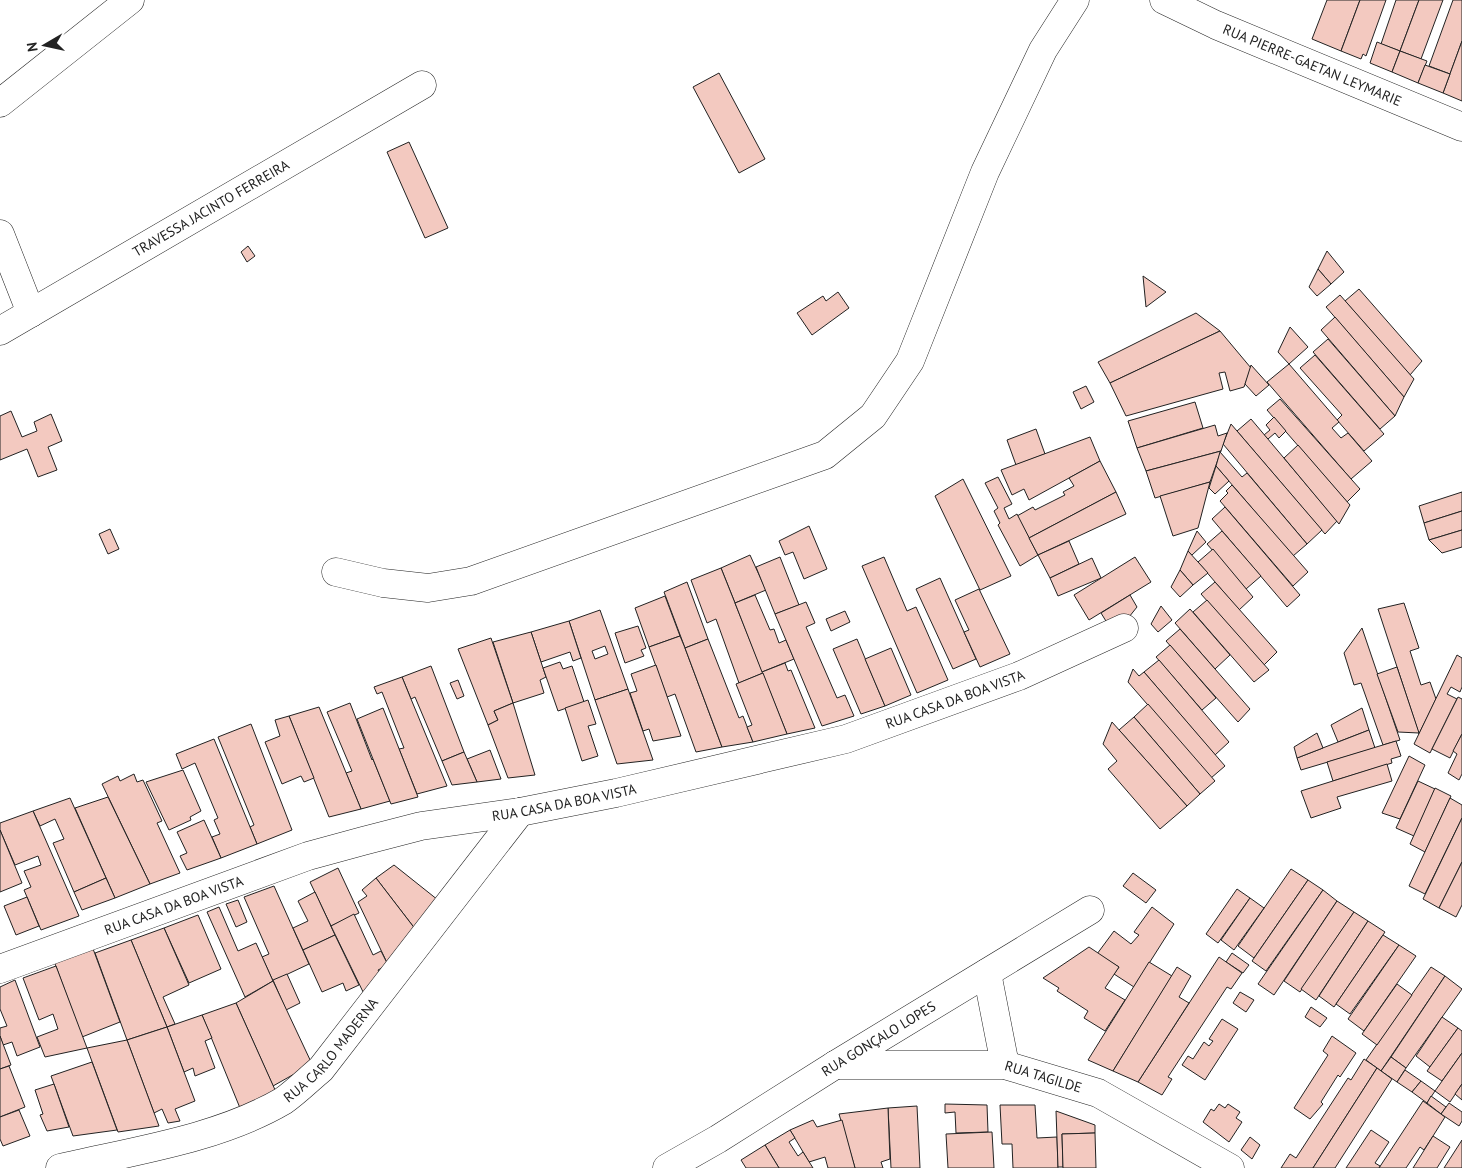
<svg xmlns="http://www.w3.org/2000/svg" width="1462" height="1168" font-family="'PT Sans',sans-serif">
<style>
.building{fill:#f3c9c0;stroke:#222;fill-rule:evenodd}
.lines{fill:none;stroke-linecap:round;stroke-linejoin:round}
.minor-casing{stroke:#222;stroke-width:29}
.minor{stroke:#fff;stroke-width:28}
.labels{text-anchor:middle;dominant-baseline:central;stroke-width:4;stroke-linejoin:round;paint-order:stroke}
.street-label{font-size:14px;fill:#222;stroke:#fff}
</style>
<rect width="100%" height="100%" fill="#fff"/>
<!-- building -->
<g class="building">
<path d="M1327 0H1360L1341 51 1312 39Z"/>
<path d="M1360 0H1386L1366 56 1363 54 1361 59 1341 51Z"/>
<path d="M1396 0H1419L1400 51 1381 44Z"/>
<path d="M1419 0H1443L1421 59 1400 51Z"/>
<path d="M1453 0H1462V41L1450 74 1429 66Z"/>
<path d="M1462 41V101L1443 93Z"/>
<path d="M1377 42 1400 51 1392 72 1370 63Z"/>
<path d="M1400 51 1427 61 1418 83 1392 72Z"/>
<path d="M1425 65 1450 74 1443 93 1418 83Z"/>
<path d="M719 73 765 159 739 173 693 87Z"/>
<path d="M409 142 448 228 425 238 387 152Z"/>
<path d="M248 246 255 256 247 262 241 252Z"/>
<path d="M1327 251 1344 272 1331 284 1318 269Z"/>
<path d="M1318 269 1331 284 1317 296 1309 287Z"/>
<path d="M1143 276 1166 292 1146 307Z"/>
<path d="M1359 289 1422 361 1410 375 1345 301Z"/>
<path d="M838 292 849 308 812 335 797 313 823 296 826 301Z"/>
<path d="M1340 295 1414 379 1404 397 1326 307Z"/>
<path d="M1196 313 1220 331 1110 383 1098 362Z"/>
<path d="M1335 317 1404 397 1395 416 1321 330Z"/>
<path d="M1290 327 1308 347 1289 364 1278 352Z"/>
<path d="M1220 331 1251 368 1244 387 1230 391 1225 372 1219 373 1223 389 1126 416 1110 383Z"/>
<path d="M1328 339 1395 416 1380 429 1313 352Z"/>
<path d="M1315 355 1384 434 1364 451 1337 420 1342 415 1300 368Z"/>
<path d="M1289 364 1339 422 1332 428 1341 438 1348 433 1372 461 1351 479 1267 382Z"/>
<path d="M1251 365 1269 385 1256 396 1245 384Z"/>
<path d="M1086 386 1094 402 1081 409 1073 392Z"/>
<path d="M1280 399 1360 489 1347 502 1267 410Z"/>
<path d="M1195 402 1203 428 1137 448 1128 421Z"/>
<path d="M11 411 22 437 37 431 34 422 51 414 62 441 48 447 57 470 38 477 27 449 0 460V416Z"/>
<path d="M1274 417 1286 431 1279 438 1275 433 1268 439 1264 435 1270 430 1266 425Z"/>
<path d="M1251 419 1337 521 1325 534 1237 431Z"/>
<path d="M1231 424 1322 530 1307 544 1223 444Z"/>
<path d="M1215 425 1218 436 1227 433 1221 451 1146 471 1137 448Z"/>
<path d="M1036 429 1045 454 1016 465 1007 440Z"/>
<path d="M1090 437 1100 461 1029 500 1024 489 1012 495 1001 470Z"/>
<path d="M1298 445 1350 505 1339 524 1284 458Z"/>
<path d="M1221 451 1210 482 1155 498 1146 471Z"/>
<path d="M1220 452 1242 477 1247 473 1307 544 1293 556 1216 466Z"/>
<path d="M1100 461 1116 492 1029 538 1017 516 1033 507 1035 510 1065 495 1063 492 1074 486 1069 478Z"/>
<path d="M1216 466 1229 481 1215 494 1209 488Z"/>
<path d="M998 477 1012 504 1004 508 1009 519 1017 514 1038 555 1020 566 998 525 1000 523 994 511 998 508 985 483Z"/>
<path d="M963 479 1011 576 980 590 935 496Z"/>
<path d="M1210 482 1198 528 1173 536 1160 496Z"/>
<path d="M1232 485 1308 572 1293 586 1220 501 1228 493 1226 491Z"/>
<path d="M1116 492 1126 514 1038 555 1029 538Z"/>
<path d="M1462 492V511L1424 523 1419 506Z"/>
<path d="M1225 507 1300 595 1287 607 1212 519Z"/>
<path d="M1462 511V530L1429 540 1424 523Z"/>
<path d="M809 526 827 569 804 579 793 552 785 555 779 541Z"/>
<path d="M110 529 119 549 108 554 99 534Z"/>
<path d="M1462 530V547L1442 553 1429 540Z"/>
<path d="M1197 531 1206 542 1192 555 1188 551Z"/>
<path d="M1222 531 1261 576 1246 589 1207 544Z"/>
<path d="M1069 541 1079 564 1050 578 1038 555Z"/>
<path d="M1213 549 1253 597 1239 610 1198 562Z"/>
<path d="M1188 551 1208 573 1193 585 1180 570Z"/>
<path d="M750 555 766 590 735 603 721 568Z"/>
<path d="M780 557 799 605 775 614 756 567Z"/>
<path d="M884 557 907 611 916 607 948 680 917 693 862 566Z"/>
<path d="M1135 557 1151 582 1089 620 1074 595Z"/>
<path d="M1092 558 1101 578 1058 596 1050 578Z"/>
<path d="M721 568 763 673 739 683 716 619 707 623 691 580Z"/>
<path d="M1180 570 1193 585 1180 597 1171 587Z"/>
<path d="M940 578 976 659 953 669 916 589Z"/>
<path d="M687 582 708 639 685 648 664 592Z"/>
<path d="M1215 582 1277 652 1264 665 1201 594Z"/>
<path d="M979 589 1010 654 980 667 964 632 969 630 955 600Z"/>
<path d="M755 595 770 630 774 629 779 643 786 640 794 659 762 672 735 603Z"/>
<path d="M1130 595 1137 607 1129 617 1109 626 1101 613Z"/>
<path d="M665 596 680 636 649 647 635 608Z"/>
<path d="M1207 600 1269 670 1254 682 1193 612Z"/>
<path d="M806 602 815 623 806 627 837 698 845 695 854 716 822 726 775 614Z"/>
<path d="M1404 603 1419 648 1410 651 1421 685 1430 682 1436 699 1419 734 1378 609Z"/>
<path d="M1161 606 1172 620 1158 632 1151 624Z"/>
<path d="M1190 609 1230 655 1215 669 1175 623Z"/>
<path d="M600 610 628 689 595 700 569 621ZM605 646 608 654 595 659 592 651Z"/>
<path d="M845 611 850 622 831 631 826 619Z"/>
<path d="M569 621 581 658 573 661 570 652 541 662 531 632Z"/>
<path d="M638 626 646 648 641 650 644 656 625 663 615 633Z"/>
<path d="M1362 628 1400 740 1383 745 1361 683 1354 685 1344 653Z"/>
<path d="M1180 629 1250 709 1238 722 1166 641Z"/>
<path d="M531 632 546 677 540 680 544 693 513 703 493 642Z"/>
<path d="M680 636 685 648 722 747 696 752 675 694 667 697 649 647Z"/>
<path d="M491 638 513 703 494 711 498 720 488 725 458 649Z"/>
<path d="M708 639 739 718 743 716 753 742 722 747 685 648Z"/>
<path d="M857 639 885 706 861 714 833 649Z"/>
<path d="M1170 645 1216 698 1202 710 1156 657Z"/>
<path d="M891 648 911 695 885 706 865 659Z"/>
<path d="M1457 655 1462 658V687L1460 692 1451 687 1447 694 1457 699 1430 753 1414 744Z"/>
<path d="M1159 660 1229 742 1215 755 1144 672Z"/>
<path d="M560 662 563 669 572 666 584 702 558 711 543 668Z"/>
<path d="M785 663 788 671 791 670 815 728 787 734 762 672Z"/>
<path d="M656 665 681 736 653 741 649 729 643 731 630 693 637 691 631 674Z"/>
<path d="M431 666 464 752 442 761 415 697 411 699 402 677Z"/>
<path d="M1397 667 1419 733 1398 732 1377 674Z"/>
<path d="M1133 669 1139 676 1144 672 1225 766 1211 778 1128 682Z"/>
<path d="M763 673 787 734 753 742 747 727 752 725 736 684Z"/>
<path d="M402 677 411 699 447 786 417 794 399 749 404 748 382 692 377 694 374 687Z"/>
<path d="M458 680 464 696 457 699 450 683Z"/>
<path d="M628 689 653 760 617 764 595 700Z"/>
<path d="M1458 697 1462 699V734L1450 758 1432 749Z"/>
<path d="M588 700 596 724 588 726 598 756 582 761 565 708Z"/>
<path d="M350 703 372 760 373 759 390 801 361 809 346 773 352 771 327 712Z"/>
<path d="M513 703 535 775 508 778 488 725 498 720 494 711Z"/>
<path d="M1148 704 1215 781 1200 794 1134 717Z"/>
<path d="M319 707 361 809 329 817 289 716Z"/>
<path d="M383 708 418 797 391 804 357 719Z"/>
<path d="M1362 708 1369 730 1338 742 1331 725Z"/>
<path d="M289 716 314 778 304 782 301 776 282 784 265 742 280 736 275 720Z"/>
<path d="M1134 717 1200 794 1187 806 1119 730Z"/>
<path d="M1112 722 1187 806 1160 829 1108 769 1117 761 1103 744Z"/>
<path d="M251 724 292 830 257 844 250 827 254 825 218 737Z"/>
<path d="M1369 730 1375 748 1301 770 1297 758Z"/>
<path d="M1317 733 1323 748 1297 758 1294 747Z"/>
<path d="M1462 734V774L1459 780 1448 773 1457 754 1453 751Z"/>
<path d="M214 739 257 844 221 858 212 837 220 834 214 820 218 818 195 763 182 769 176 754Z"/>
<path d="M1396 741 1401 756 1391 759 1392 763 1333 781 1327 762Z"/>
<path d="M490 750 501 779 477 782 467 759Z"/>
<path d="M464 752 477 782 452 785 442 761Z"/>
<path d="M1409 756 1425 765 1400 819 1382 813Z"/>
<path d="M1387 764 1392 781 1337 797 1341 808 1311 818 1301 791Z"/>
<path d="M183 770 201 811 190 817 191 820 169 830 146 782Z"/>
<path d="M134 774 137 782 143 780 162 821 157 823 180 873 150 884 102 784 118 776 120 781Z"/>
<path d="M1418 781 1435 789 1414 836 1396 828Z"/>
<path d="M1435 788 1451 796 1425 852 1410 844Z"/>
<path d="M108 797 150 884 115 898 75 808Z"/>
<path d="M70 798 106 878 74 892 53 843 64 839 55 819 40 826 33 811Z"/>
<path d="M1450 798 1462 805V818L1425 894 1409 886Z"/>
<path d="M33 811 79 916 41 930 24 890 31 887 24 871 41 865 38 856 15 865 0 830V823Z"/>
<path d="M1462 818V862L1439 908 1423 899Z"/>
<path d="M204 820 221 858 187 870 180 856 187 853 177 832Z"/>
<path d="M0 830 22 883 0 892Z"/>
<path d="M1462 862V905L1456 917 1439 908Z"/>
<path d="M394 865 443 904 419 934 376 878Z"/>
<path d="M338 868 359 913 331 926 310 882Z"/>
<path d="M1291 869 1308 880 1254 958 1238 946Z"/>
<path d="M1133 873 1156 890 1146 903 1123 886Z"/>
<path d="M106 878 115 898 82 910 74 892Z"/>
<path d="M376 878 419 934 390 969 358 902 367 896 362 890Z"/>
<path d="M1308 880 1323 890 1266 971 1252 961Z"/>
<path d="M274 886 309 964 273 981 262 957 269 954 244 897Z"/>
<path d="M1237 889 1250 898 1218 943 1206 934Z"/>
<path d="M1323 890 1337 901 1274 995 1258 984Z"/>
<path d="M315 892 335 935 303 950 293 928 308 921 298 901Z"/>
<path d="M27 897 39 926 16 935 4 906Z"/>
<path d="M1250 898 1264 908 1234 950 1221 940Z"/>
<path d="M238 900 247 922 236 927 226 904Z"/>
<path d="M1337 901 1354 912 1300 992 1284 981Z"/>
<path d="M219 907 238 951 256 943 273 981 245 997 207 912Z"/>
<path d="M1152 907 1174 924 1134 987 1114 974 1119 967 1097 954 1114 931 1131 944 1139 935 1134 932Z"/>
<path d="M1354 912 1368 921 1316 1000 1301 989Z"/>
<path d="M354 914 373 955 381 951 388 965 378 970 382 977 366 998 331 926Z"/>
<path d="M198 915 221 969 189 983 164 928Z"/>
<path d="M1368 921 1385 932 1334 1007 1319 996Z"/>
<path d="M164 928 189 985 163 997 175 1024 167 1027 131 940Z"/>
<path d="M335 935 359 985 346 991 343 983 322 992 303 950Z"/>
<path d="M1383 935 1399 945 1350 1014 1336 1004Z"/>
<path d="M131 940 167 1027 127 1040 95 953Z"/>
<path d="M1399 945 1416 956 1364 1031 1348 1019Z"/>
<path d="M92 946 120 1022 82 1037 54 961Z"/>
<path d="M1089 947 1119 967 1105 988 1125 1000 1105 1031 1084 1018 1088 1011 1057 991 1059 988 1043 978Z"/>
<path d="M1232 953 1249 965 1243 973 1226 962Z"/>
<path d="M1219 957 1242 973 1231 989 1227 987 1168 1077 1172 1079 1162 1095 1138 1082Z"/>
<path d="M1149 962 1172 976 1113 1071 1088 1060Z"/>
<path d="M56 966 87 1048 45 1057 37 1037 58 1029 53 1014 39 1020 23 978Z"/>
<path d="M1177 967 1191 976 1179 997 1189 1003 1138 1082 1113 1071Z"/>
<path d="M1431 967 1445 976 1381 1071 1366 1060Z"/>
<path d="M287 974 300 1003 286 1010 273 980Z"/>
<path d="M1445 976 1462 989 1406 1068 1391 1057Z"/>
<path d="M15 980 40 1047 17 1056 12 1042 3 1045 0 1036V1028L7 1026 0 1009V987Z"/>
<path d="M273 981 312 1064 273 1086 236 1003Z"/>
<path d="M1397 984 1412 995 1377 1045 1362 1034Z"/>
<path d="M1240 992 1254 1000 1246 1012 1233 1003Z"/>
<path d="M236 1003 276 1092 240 1108 202 1015Z"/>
<path d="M1311 1007 1327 1018 1320 1027 1305 1017Z"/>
<path d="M202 1015 212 1038 205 1041 215 1068 195 1076 193 1068 184 1072 167 1027Z"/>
<path d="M1442 1017 1458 1028 1430 1067 1416 1056Z"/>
<path d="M1222 1019 1238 1029 1205 1080 1182 1065 1188 1056 1193 1059 1204 1042 1209 1046 1213 1041 1209 1039Z"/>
<path d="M167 1027 195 1101 175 1109 180 1121 168 1123 162 1109 154 1113 127 1040Z"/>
<path d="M1458 1028 1462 1031V1053L1442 1081 1427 1071Z"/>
<path d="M0 1036 11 1065 0 1069Z"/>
<path d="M1332 1036 1356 1053 1340 1077 1338 1075 1321 1102 1323 1104 1310 1119 1294 1108 1328 1055 1323 1051Z"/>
<path d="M127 1040 159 1126 118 1132 87 1048Z"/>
<path d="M1462 1053V1084L1450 1102 1435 1091Z"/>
<path d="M1391 1057 1406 1068 1397 1082 1381 1071Z"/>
<path d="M1364 1059 1377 1068 1313 1168H1281L1290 1154 1296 1158 1348 1078 1351 1080Z"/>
<path d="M92 1062 117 1130 73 1136 51 1076Z"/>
<path d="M9 1066 25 1107 0 1117V1069Z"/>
<path d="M1377 1068 1392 1079 1335 1168H1313Z"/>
<path d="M1405 1070 1421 1081 1412 1092 1397 1082Z"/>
<path d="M1421 1081 1435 1091 1427 1103 1412 1092Z"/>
<path d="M54 1084 69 1127 47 1131 40 1115 43 1114 35 1090Z"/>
<path d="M1462 1084V1100L1455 1094Z"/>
<path d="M1431 1096 1446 1107 1441 1114 1427 1103Z"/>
<path d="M1423 1101 1445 1117 1433 1136 1424 1150 1420 1147 1406 1168H1379Z"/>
<path d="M1449 1103 1462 1112V1121L1459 1126 1441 1114Z"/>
<path d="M945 1104 987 1105 988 1132 956 1133 955 1112 945 1113Z"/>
<path d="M1219 1104 1225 1108 1228 1104 1240 1112 1236 1118 1242 1122 1229 1142 1203 1122 1211 1109 1214 1111Z"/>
<path d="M1000 1105H1035L1037 1138 1057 1137 1058 1168H1013L1012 1144H1002Z"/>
<path d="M917 1106 920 1168H891L888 1108Z"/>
<path d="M888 1108 890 1159 881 1162 883 1168H855L839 1114Z"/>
<path d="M19 1110 30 1136 3 1146 0 1139V1117Z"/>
<path d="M1056 1111 1095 1125V1133L1062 1134 1063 1167H1058Z"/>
<path d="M813 1120 817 1127 842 1120 855 1168H828L825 1157 809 1162 790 1130Z"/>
<path d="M790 1130 795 1138 789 1142 798 1156 803 1152 813 1168H779L765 1145Z"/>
<path d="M1371 1130 1389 1142 1375 1163 1380 1166 1379 1168H1346Z"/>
<path d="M992 1132 994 1168H948L946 1134Z"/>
<path d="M1095 1133 1096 1168H1063L1062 1134Z"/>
<path d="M1433 1136 1450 1147 1437 1168H1413Z"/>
<path d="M1250 1137 1260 1145 1252 1159 1241 1150Z"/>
<path d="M1462 1140V1168H1444Z"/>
<path d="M765 1145 779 1168H746L741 1160Z"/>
</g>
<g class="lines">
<!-- minor casing -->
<g class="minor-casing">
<g id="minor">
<path id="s1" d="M1164 0 1216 25 1462 127"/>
<path d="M0 103 130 0"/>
<path d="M0 234 31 313"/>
<path id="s2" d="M0 331 422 85"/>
<path d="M336 572 383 583 428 588 471 581 825 455 873 416 910 361 985 172 1043 50 1075 0"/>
<path id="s3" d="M0 969 308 856 363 841 421 826 520 812 616 793 846 739 1019 676 1124 628"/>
<path d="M987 973 1005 1065"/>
<path id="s4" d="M835 1065H1005L1098 1093 1230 1168"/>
<path id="s5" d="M60 1168C133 1151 218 1139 283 1101 296 1092 309 1079 321 1069L520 812"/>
<path id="s6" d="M667 1168 718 1139 835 1065 1090 910"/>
</g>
</g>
<!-- minor -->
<use href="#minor" class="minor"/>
</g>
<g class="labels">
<!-- street labels -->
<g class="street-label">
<text stroke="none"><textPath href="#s1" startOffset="162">RUA PIERRE-GAETAN LEYMARIE</textPath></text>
<text stroke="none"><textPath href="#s2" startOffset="244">TRAVESSA JACINTO FERREIRA</textPath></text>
<text stroke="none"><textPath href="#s3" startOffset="995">RUA CASA DA BOA VISTA</textPath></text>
<text stroke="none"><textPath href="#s3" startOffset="590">RUA CASA DA BOA VISTA</textPath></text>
<text stroke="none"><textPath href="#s3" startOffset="185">RUA CASA DA BOA VISTA</textPath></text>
<text stroke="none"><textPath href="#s6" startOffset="248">RUA GONÇALO LOPES</textPath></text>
<text stroke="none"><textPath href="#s5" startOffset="304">RUA CARLO MADERNA</textPath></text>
<text stroke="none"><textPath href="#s4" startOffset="210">RUA TAGILDE</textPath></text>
</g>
</g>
<!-- north arrow -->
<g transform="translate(45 45) rotate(261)" stroke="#ffffff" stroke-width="4" paint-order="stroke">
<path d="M0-4L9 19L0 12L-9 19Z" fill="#222222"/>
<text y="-8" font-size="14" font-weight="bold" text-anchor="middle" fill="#222222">N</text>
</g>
</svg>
